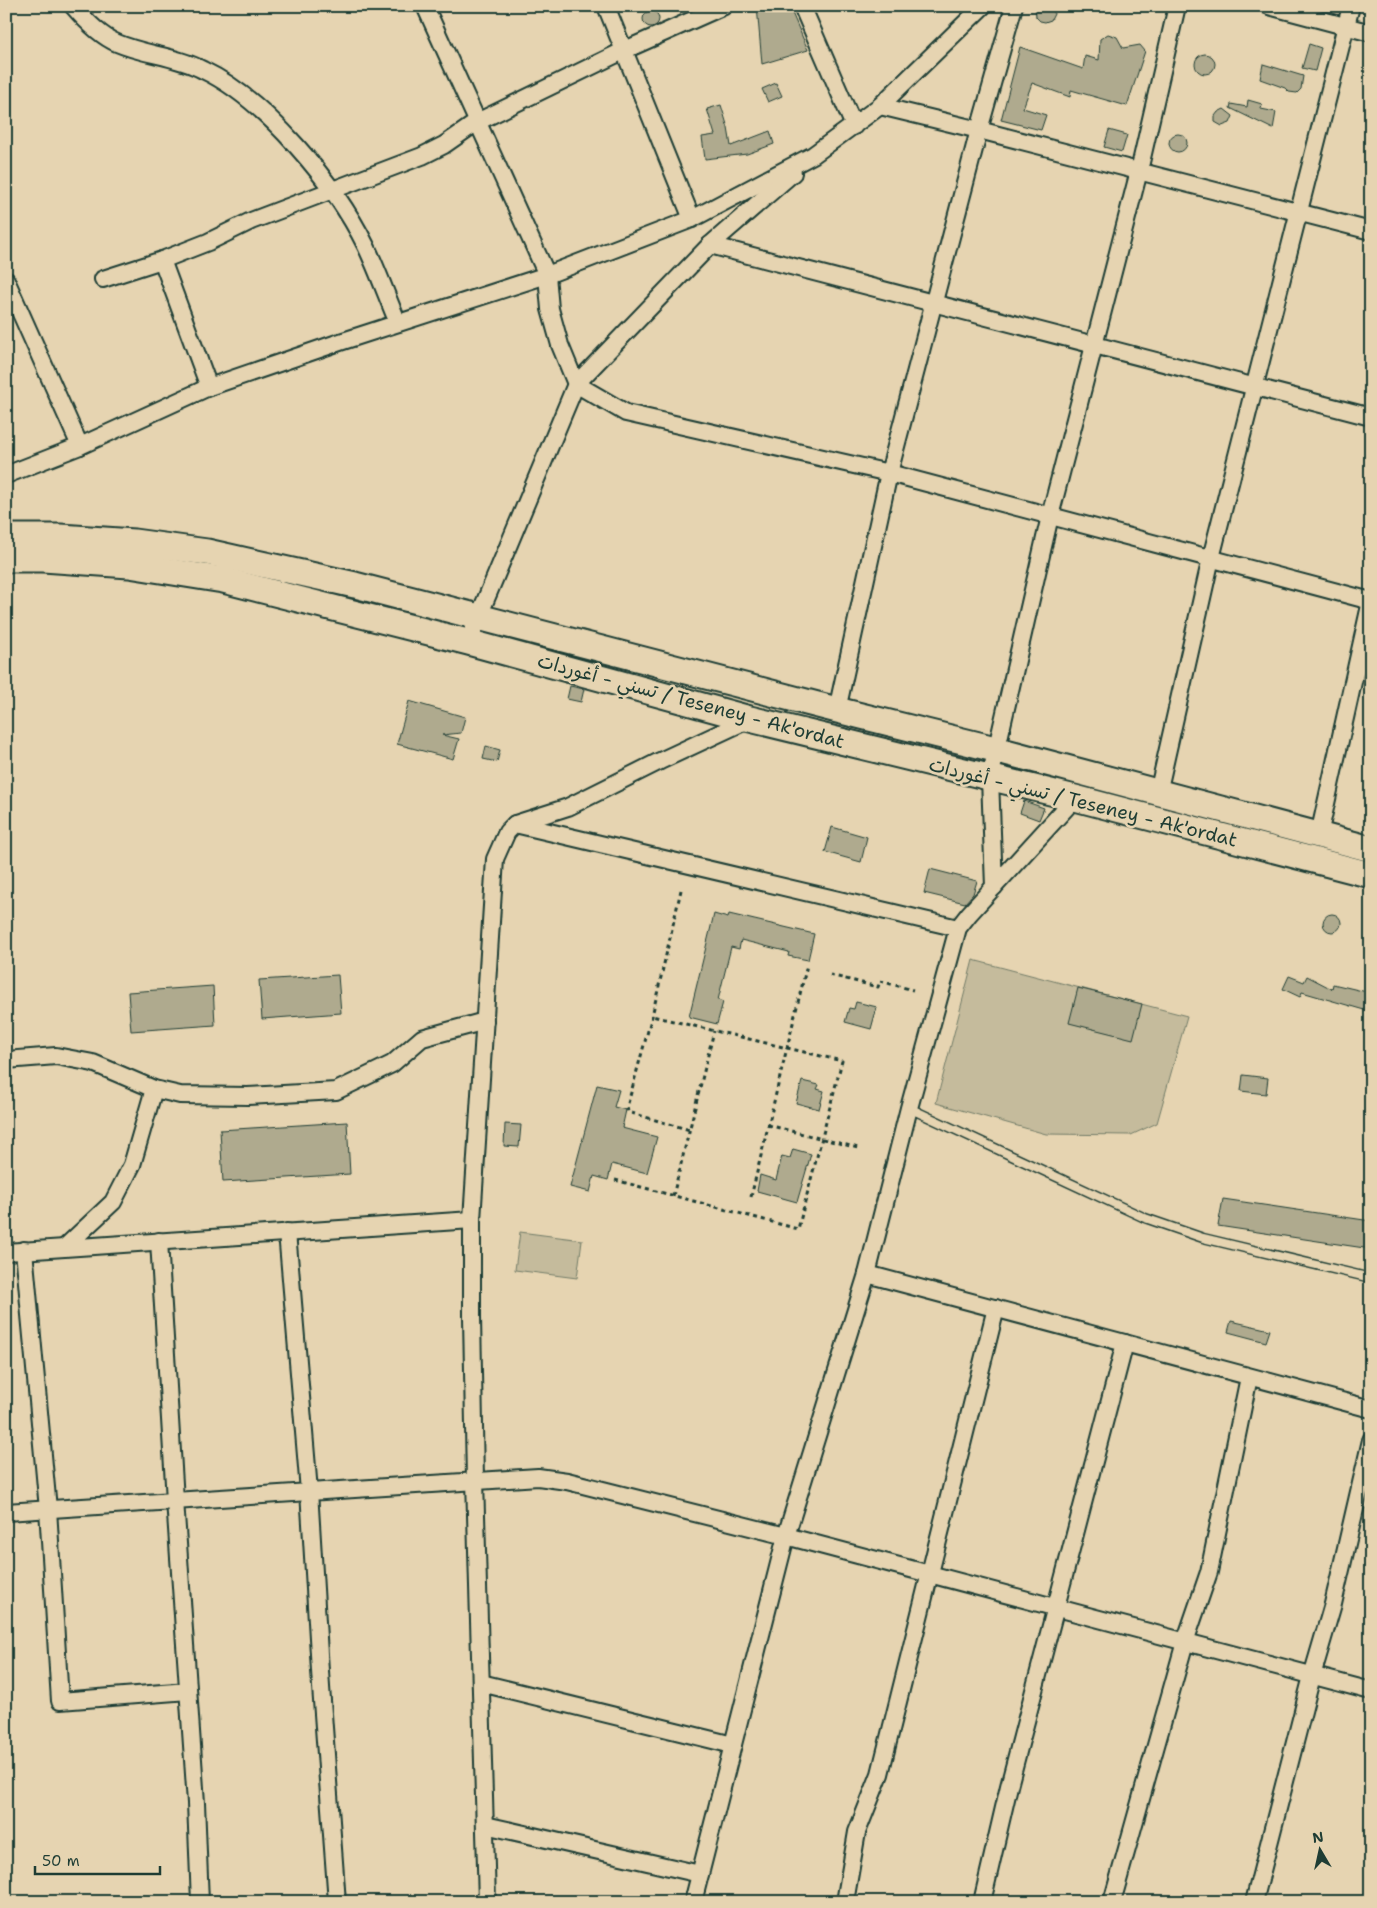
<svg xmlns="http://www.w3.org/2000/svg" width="1377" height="1908" font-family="'Shantell Sans','Playpen Sans Arabic',sans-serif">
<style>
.green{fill:#c5bb9c;stroke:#727c68}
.building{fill:#afaa8e;stroke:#1f3d34}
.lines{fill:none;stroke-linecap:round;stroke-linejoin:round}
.lane-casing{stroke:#1f3d34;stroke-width:11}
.street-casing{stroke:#1f3d34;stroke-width:20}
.primary-casing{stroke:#1f3d34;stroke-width:29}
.path{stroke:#1f3d34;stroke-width:3;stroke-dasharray:4 4;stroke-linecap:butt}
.lane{stroke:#e6d4b1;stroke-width:8}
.street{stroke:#e6d4b1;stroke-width:16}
.primary{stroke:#e6d4b1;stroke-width:25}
.labels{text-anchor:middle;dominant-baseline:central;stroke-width:5;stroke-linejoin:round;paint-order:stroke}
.street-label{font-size:19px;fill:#1f3d34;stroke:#e6d4b1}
</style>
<rect width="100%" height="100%" fill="#e6d4b1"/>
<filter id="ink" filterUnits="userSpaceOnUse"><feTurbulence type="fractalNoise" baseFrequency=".02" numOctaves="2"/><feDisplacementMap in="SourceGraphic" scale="10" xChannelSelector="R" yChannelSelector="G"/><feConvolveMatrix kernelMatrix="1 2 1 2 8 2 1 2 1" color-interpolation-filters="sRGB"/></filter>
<g filter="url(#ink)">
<!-- green -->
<g class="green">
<path d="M973 960 1187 1016 1157 1123 1131 1135 1046 1134 936 1103Z"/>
<path d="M520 1232 582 1240 577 1278 515 1270Z"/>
</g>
<!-- building -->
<g class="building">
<path d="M757 6H789L808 50 762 64Z"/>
<path d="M1035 6H1053L1054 14 1051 20 1045 22 1040 21 1036 17Z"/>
<circle cx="651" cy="19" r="8"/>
<path d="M1108 34 1117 37 1123 48 1140 45 1145 51 1127 106 1071 90 1070 97 1032 83 1023 108 1046 115 1041 130 1001 120 1020 47 1083 69 1085 56 1099 60 1100 39Z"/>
<path d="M1309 44 1321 48 1315 71 1302 68Z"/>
<circle cx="1205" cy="64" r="10"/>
<path d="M1263 64 1303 76 1301 89 1297 93 1289 92 1285 88 1260 79Z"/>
<path d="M776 83 782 96 768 102 762 89Z"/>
<path d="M1248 100 1262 104 1261 109 1276 112 1273 129 1230 108 1231 104 1247 107Z"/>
<path d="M721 105 728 128 731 146 770 131 774 144 747 154 705 159 702 137 715 135 707 109Z"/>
<path d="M1224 109 1233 116 1230 123 1222 126 1215 122V116L1218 112Z"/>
<path d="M1109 130 1127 135 1122 152 1104 147Z"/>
<circle cx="1178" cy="143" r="9"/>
<path d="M570 686 584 689 581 702 567 699Z"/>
<path d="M409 701 465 717 461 733 442 735 459 739 453 759 397 744Z"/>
<path d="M486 746 500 750 497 762 483 759Z"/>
<path d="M1024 801 1044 808 1039 820 1020 813Z"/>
<path d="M832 827 867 837 861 862 825 852Z"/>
<path d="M930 869 977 881 973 894 965 903 924 893Z"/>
<path d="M714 914 728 918 729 914 814 934 808 960 788 956 789 952 741 940 739 949 731 947 718 1000 723 1002 717 1024 689 1017Z"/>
<circle cx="1332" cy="923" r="9"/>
<path d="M338 975 341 1013 262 1019 259 980Z"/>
<path d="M1289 976 1304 982 1307 976 1332 989 1333 984 1371 993V1012L1302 992 1300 997 1283 989Z"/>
<path d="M213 986 215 1025 131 1031 128 992Z"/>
<path d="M1078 988 1142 1004 1133 1039 1069 1023Z"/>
<path d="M856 1002 877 1007 871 1029 845 1022 849 1008 854 1009Z"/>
<path d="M1243 1075 1268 1078 1266 1094 1241 1091Z"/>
<path d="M802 1081 819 1085 817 1089 824 1091 819 1109 796 1103Z"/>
<path d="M597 1085 619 1090 614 1107 626 1110 622 1128 657 1137 647 1173 612 1164 608 1180 594 1176 590 1192 570 1187Z"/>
<path d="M347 1122 350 1174 223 1182 220 1130Z"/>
<path d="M505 1124 521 1125 519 1147 504 1146Z"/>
<path d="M793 1149 811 1154 797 1202 757 1191 760 1175 776 1180 782 1156 790 1158Z"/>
<path d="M1223 1199 1371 1221V1249L1218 1226Z"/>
<path d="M1231 1321 1270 1330 1266 1342 1228 1332Z"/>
</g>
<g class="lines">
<!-- lane casing -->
<g class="lane-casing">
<path id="lane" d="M909 1108 1145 1218 1203 1238 1371 1278"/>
</g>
<!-- street casing -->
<g class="street-casing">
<g id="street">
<path d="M73 6C85 20 100 36 117 43 145 55 176 56 203 70 265 99 336 185 366 246 378 271 387 297 398 323"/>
<path d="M425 6 547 275 550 309 560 345 576 384 626 413 889 473 1371 601"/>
<path d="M606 6 692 219"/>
<path d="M802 6 854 126"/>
<path d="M1269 6 1371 33"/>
<path d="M880 106 979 130 1371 231"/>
<path d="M710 245 1371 417"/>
<path d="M162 260 209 387"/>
<path d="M103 279 162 260 208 242 251 221 422 156 444 145 477 122 625 50 724 6"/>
<path d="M6 280 80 446"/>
<path d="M6 475 80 446 209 387 340 342 547 275 692 219 813 155 880 106 983 6"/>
<path d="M468 642 576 384 710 245 793 173"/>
<path d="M837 710 889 473 979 130 1014 6"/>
<path d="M1158 793 1211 558 1351 6"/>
<path d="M515 824 958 928"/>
<path d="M1319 835 1371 601"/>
<path d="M994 887 990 778 1050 516 1139 171 1177 6"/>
<path d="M6 1060 56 1056 93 1063 154 1089 180 1095 248 1096 336 1091 392 1064 422 1038 485 1021"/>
<path d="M287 1232 309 1491 321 1687 337 1902"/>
<path d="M159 1241 175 1500 196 1803 200 1902"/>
<path d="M64 1248 113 1202 132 1165 154 1089"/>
<path d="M24 1250 48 1509 60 1701 188 1691"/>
<path d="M6 1252 472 1220"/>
<path d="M867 1274 1371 1409"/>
<path d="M6 1512 538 1477 567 1481 786 1536 1371 1691"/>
<path d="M481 1683 733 1745"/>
<path d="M485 1825 700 1874"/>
<path d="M487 1902 475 1480 472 1317V1220L495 859 507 832 515 824 568 807 660 761 750 719"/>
<path d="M693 1902 786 1536 867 1274 909 1108 958 928 969 914 1075 798"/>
<path d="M845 1902 857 1832 880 1774 996 1308"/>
<path d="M982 1902 1009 1786 1125 1343"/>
<path d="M1112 1902 1185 1642 1209 1572 1249 1377"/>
<path d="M1254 1902 1312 1676 1333 1604 1371 1440"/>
</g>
</g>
<!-- primary casing -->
<g class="primary-casing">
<g id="primary">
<path d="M6 537H60L134 542 207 552 355 585 837 710 987 747 1371 849"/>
<path d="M6 559H43L129 565 223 580 468 642 750 719 1075 798 1371 875"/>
</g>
</g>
<!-- path -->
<g class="path">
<path d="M681 890 652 1016 627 1107 628 1112 690 1130"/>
<path d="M830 975 878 987 880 981 913 990"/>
<path d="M768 1125 858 1148"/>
<path d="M615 1180 798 1229 842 1061 652 1016"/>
<path d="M673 1196 714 1031"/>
<path d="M751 1197 807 965"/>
</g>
<!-- lane -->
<use href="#lane" class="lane"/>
<!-- street -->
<use href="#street" class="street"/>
<!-- primary -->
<use href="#primary" class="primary"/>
</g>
</g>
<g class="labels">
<!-- street labels -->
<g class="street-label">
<text transform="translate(691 701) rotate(15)">تسني - أغوردات / Teseney - Ak'ordat</text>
<text transform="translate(1083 802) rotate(14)">تسني - أغوردات / Teseney - Ak'ordat</text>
</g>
</g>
<!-- margin -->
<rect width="1377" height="1908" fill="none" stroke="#e6d4b1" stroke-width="25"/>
<rect x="12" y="12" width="1352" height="1883" fill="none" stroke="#1f3d34" stroke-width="2" filter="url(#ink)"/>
<!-- north arrow -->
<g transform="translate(1320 1850) rotate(351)" stroke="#e6d4b1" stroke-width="4" paint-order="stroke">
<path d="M0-4L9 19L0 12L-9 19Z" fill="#1f3d34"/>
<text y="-8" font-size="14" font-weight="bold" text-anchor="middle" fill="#1f3d34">N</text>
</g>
<!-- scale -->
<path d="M35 1866v8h125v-8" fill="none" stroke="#1f3d34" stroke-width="2.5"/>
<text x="42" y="1866" font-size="15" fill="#1f3d34" stroke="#e6d4b1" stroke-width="4" paint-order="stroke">50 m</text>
</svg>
